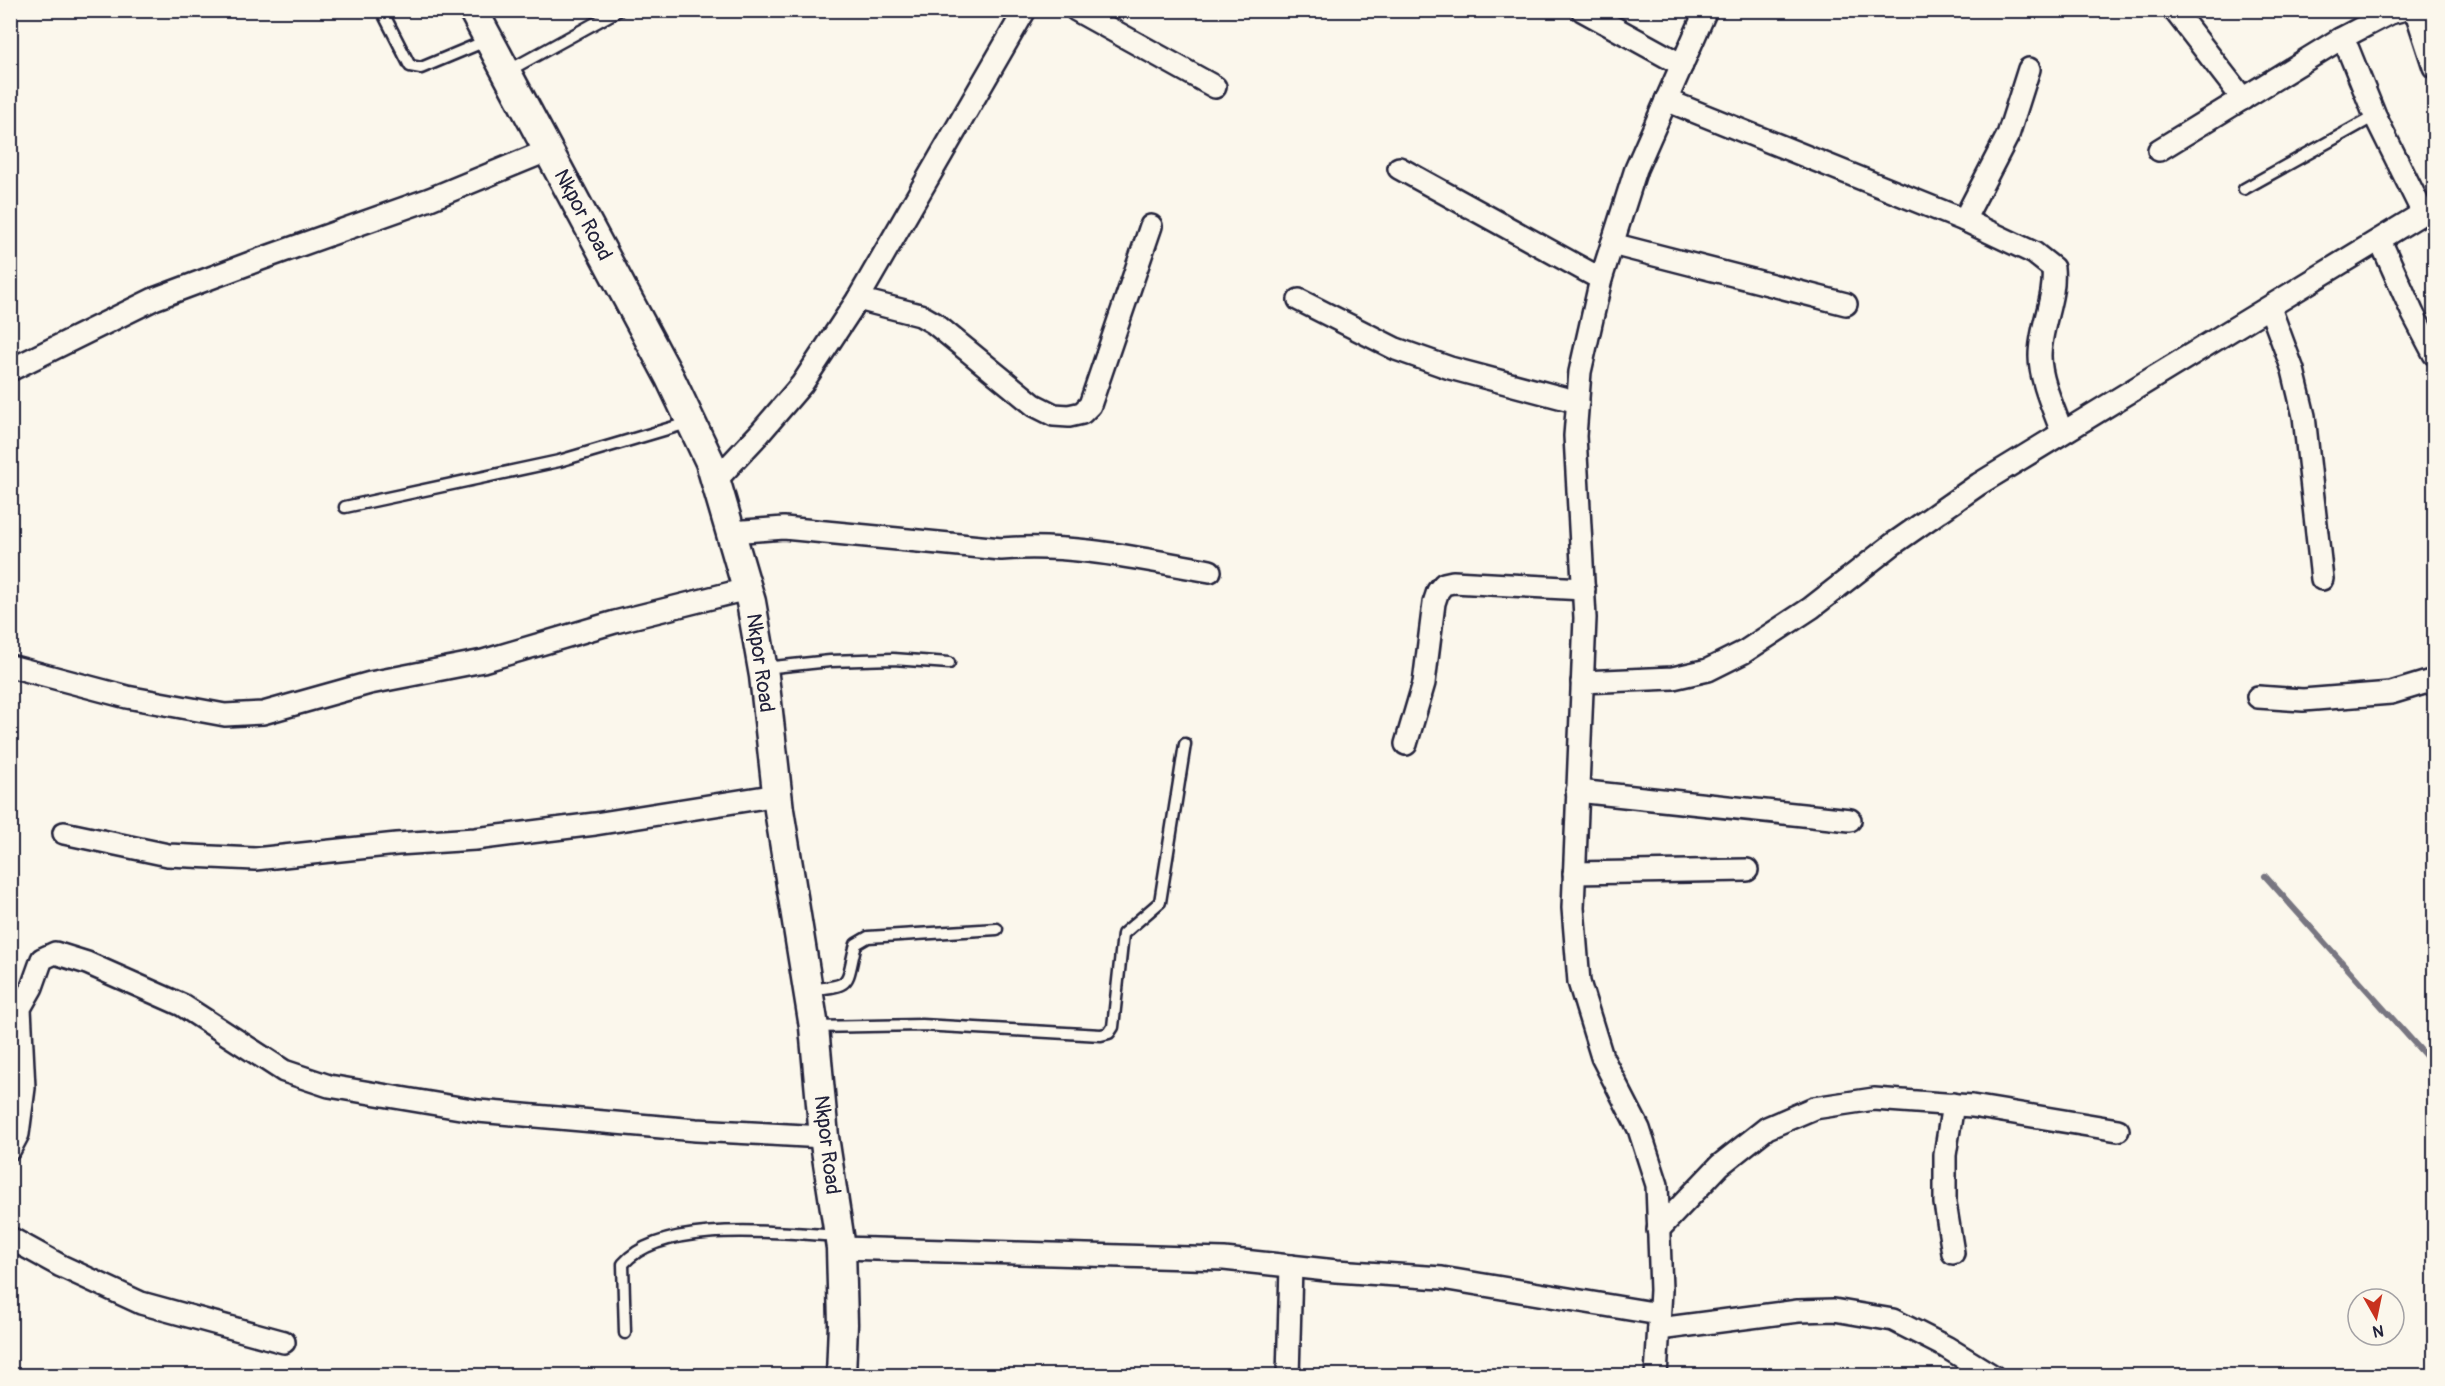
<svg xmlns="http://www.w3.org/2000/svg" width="2445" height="1386" font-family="Pangolin,sans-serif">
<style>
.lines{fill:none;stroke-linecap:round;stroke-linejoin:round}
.stream{stroke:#787681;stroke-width:6}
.lane-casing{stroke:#22223b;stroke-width:15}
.street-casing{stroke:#22223b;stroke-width:26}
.secondary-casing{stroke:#22223b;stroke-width:33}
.lane{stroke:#fbf7ec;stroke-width:10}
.street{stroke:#fbf7ec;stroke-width:21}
.secondary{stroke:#fbf7ec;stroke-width:28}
.labels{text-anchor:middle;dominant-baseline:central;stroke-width:5;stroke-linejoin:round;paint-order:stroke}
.street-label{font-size:21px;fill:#22223b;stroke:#fbf7ec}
</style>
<rect width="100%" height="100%" fill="#fbf7ec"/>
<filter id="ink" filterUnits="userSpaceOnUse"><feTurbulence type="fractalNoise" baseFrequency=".0167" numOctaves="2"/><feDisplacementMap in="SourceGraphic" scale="12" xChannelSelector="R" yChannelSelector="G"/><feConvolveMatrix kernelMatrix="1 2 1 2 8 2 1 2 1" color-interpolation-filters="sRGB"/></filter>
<g filter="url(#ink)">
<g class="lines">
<!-- stream -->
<path class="stream" d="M2265 876 2434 1065"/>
<!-- lane casing -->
<g class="lane-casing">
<g id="lane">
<path d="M383 13 410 66 421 68 488 40"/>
<path d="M506 72 619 10"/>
<path d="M2244 189 2375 116"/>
<path d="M345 507 559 461 691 422"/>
<path d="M764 668 830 661 893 659 949 663"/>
<path d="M809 990C855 985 845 985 856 944L868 937 997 929"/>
<path d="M814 1027 922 1025 1101 1035 1109 1033 1113 1027 1123 934 1160 902 1185 744"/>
<path d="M625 1333 623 1264C662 1218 783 1233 839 1236"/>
</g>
</g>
<!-- street casing -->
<g class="street-casing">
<g id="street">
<path d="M1076 10 1215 87"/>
<path d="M1582 10 1682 65"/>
<path d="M2402 10 2390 13 2340 39 2348 49 2375 116 2423 213"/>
<path d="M2411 10 2417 15 2434 67"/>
<path d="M2175 11 2243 99"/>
<path d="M1666 100 1964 220 2034 253 2053 268C2056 298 2040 326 2040 356 2040 380 2054 410 2062 432"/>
<path d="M2159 150 2340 39"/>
<path d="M1399 168 1601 279"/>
<path d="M1964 220 2008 135 2029 69"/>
<path d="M2380 240 2413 314 2434 354"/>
<path d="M1612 244 1846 304"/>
<path d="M858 299 920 315 934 323 1034 405 1054 415 1069 416 1082 413 1090 405 1151 226"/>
<path d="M1299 300 1396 349 1450 368 1578 402"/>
<path d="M2270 308 2293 370 2304 416 2322 579"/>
<path d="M10 370 154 299 261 259 430 199 549 150"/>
<path d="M716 480 760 433 802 384 858 299 1025 10"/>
<path d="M731 532 784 528 1001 549C1072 543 1141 559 1210 571"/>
<path d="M10 666 127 697 225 715 263 713 370 683 483 661 615 622 747 589"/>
<path d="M1582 682 1673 678 1708 670 1744 652 1811 608 1893 544 1979 484 2423 213 2434 209"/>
<path d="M2258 697 2303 700 2391 693 2434 680"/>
<path d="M1406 744 1424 683 1434 603 1438 591 1444 584 1453 582 1584 589"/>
<path d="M1577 791 1850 820"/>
<path d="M64 833 168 855 255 859 397 844 475 839 595 824 778 795"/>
<path d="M1574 873 1747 870"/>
<path d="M10 1149 18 1134 24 1088 20 1008 32 987 42 959 55 953 87 963 182 1005 284 1071 329 1086 478 1111 696 1130 824 1137"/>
<path d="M1658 1230 1720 1165 1767 1128 1814 1108 1874 1099 1972 1106 2118 1130"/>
<path d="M10 1238 61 1266 141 1303 284 1342"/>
<path d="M841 1248 1224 1259 1336 1271 1442 1278 1659 1314"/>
<path d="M1953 1253 1945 1203V1155L1953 1104"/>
<path d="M1659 1329 1798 1311 1834 1310 1893 1320 1946 1347 1993 1376"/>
<path d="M1288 1376 1291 1266"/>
<path d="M1656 1376 1661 1290 1657 1185 1639 1129 1602 1057 1579 982 1573 908 1585 618 1575 436 1580 372 1601 279 1636 169 1706 10"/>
</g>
</g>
<!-- secondary casing -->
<g class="secondary-casing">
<path id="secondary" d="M473 10 670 378 710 462 751 602 764 676 779 810 814 1027 824 1137 841 1248 843 1324 841 1376"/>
</g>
<!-- lane -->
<use href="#lane" class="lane"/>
<!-- street -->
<use href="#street" class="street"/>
<!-- secondary -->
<use href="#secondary" class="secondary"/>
</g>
</g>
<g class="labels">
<!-- street labels -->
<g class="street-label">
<text transform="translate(583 215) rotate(62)">Nkpor Road</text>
<text transform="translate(760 663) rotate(82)">Nkpor Road</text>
<text transform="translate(827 1145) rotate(83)">Nkpor Road</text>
</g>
</g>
<!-- margin -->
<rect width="2445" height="1386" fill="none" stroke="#fbf7ec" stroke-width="36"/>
<rect x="18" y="18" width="2409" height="1350" fill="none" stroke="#22223b" stroke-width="2" filter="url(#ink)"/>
<!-- north arrow -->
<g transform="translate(2376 1317) rotate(171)"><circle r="28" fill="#fbf7ec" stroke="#a4a2a5" stroke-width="1.5"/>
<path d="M0-4.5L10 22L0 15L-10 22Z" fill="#c8321e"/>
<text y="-9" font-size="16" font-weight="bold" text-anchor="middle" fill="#22223b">N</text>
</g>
</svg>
